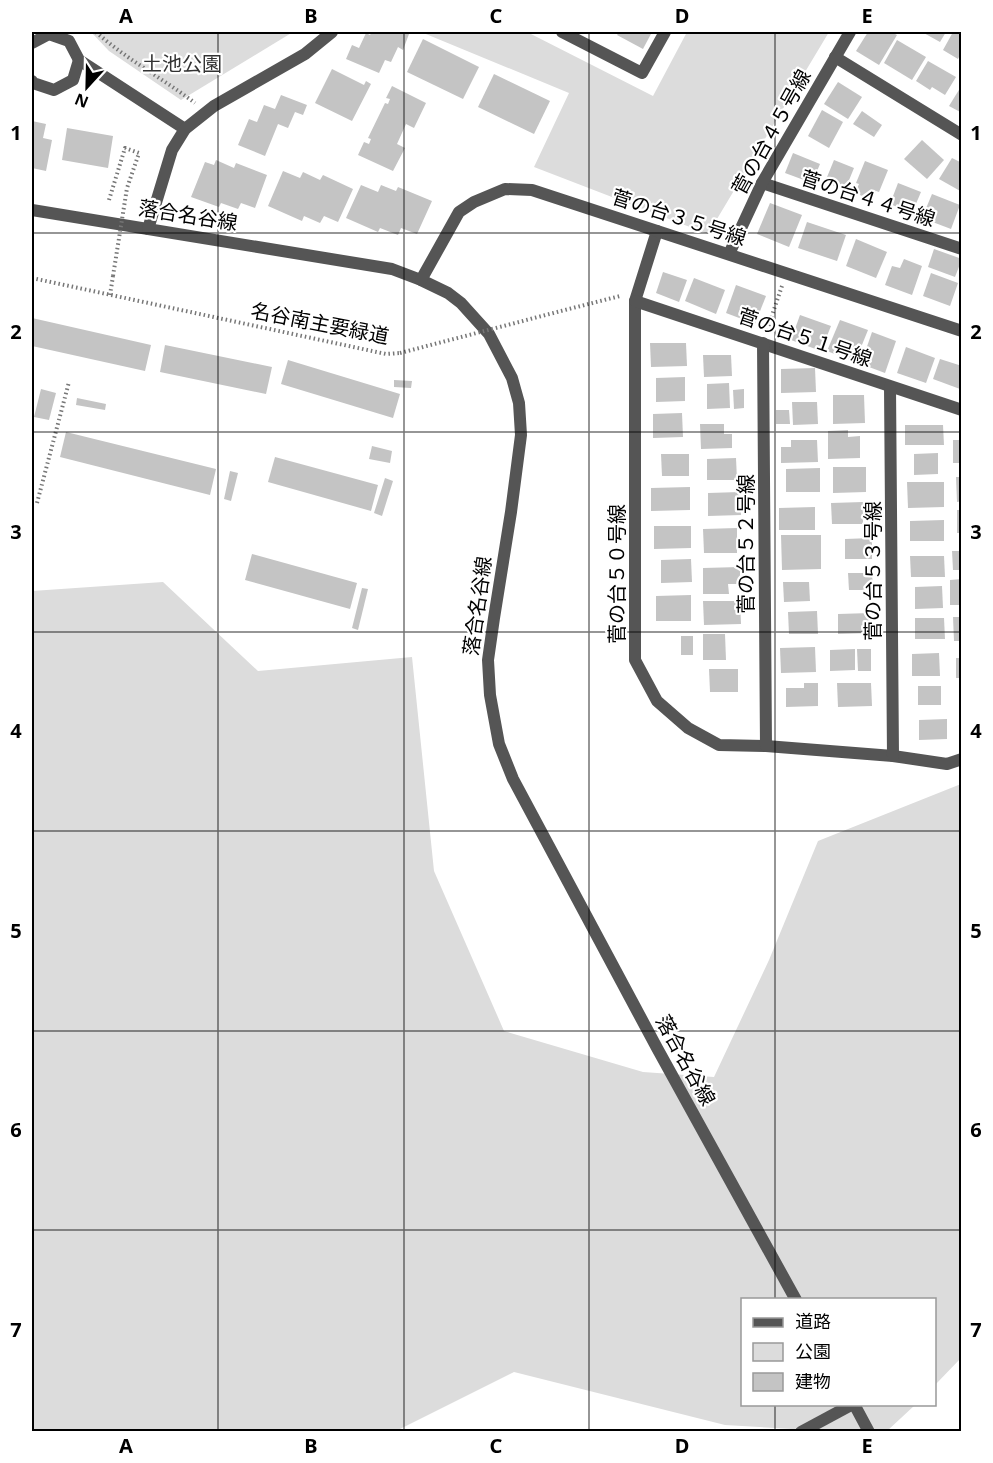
<svg xmlns="http://www.w3.org/2000/svg" width="993" height="1463" font-family="'Noto Sans','Noto Sans JP',sans-serif">
<style>
.green{fill:#dcdcdc}
.building{fill:#c4c4c4}
.lines{fill:none;stroke-linecap:round;stroke-linejoin:round}
.path{stroke:#777;stroke-width:4;stroke-dasharray:1.5 3;stroke-linecap:butt}
.minor{stroke:#555;stroke-width:12}
.tertiary{stroke:#555;stroke-width:12}
.path-bridge{stroke:#777;stroke-width:4;stroke-dasharray:1.5 3;stroke-linecap:butt}
.grid{fill:none;stroke:#000;stroke-width:1.5;stroke-opacity:0.55}
.labels{text-anchor:middle;dominant-baseline:central;stroke-width:4.5;stroke-linejoin:round;paint-order:stroke}
.park-label{font-size:20px;fill:#333;stroke:#fff}
.street-label{font-size:20px;fill:#000;stroke:#fff}
.neatline{fill:none;stroke:#000;stroke-width:2}
.grid-label{font-size:20px;text-anchor:middle;font-weight:bold;fill:#000}
</style>
<rect width="100%" height="100%" fill="#fff"/>
<!-- green -->
<g class="green">
<path d="M91 32H293L181 100 109 51Z"/>
<path d="M421 32H527L653 96 687 32H829L708 234 534 167 569 93Z"/>
<path d="M163 582 258 671 412 657 434 871 504 1031 643 1072 714 1077 769 960 818 841 961 784V1358L935 1385 934 1300H742V1404L915 1405 887 1431H826L725 1425 514 1372 396 1431 32 1432V591Z"/>
</g>
<!-- building -->
<g class="building">
<path d="M372 32H404L409 34 403 50 398 47 391 62 385 60 379 73 346 59 352 45 359 48 366 33 370 35Z"/>
<path d="M619 32H652L643 49 617 35Z"/>
<path d="M868 32H891L897 35 879 65 856 51Z"/>
<path d="M922 32H946L940 42Z"/>
<path d="M953 32H962V56L960 55 958 59 943 50Z"/>
<path d="M423 39 479 67 463 99 407 72Z"/>
<path d="M897 40 926 57 912 80 884 63Z"/>
<path d="M928 61 956 77 945 95 932 87 930 90 916 81Z"/>
<path d="M332 69 364 85 366 81 371 84 352 121 315 103Z"/>
<path d="M494 74 550 101 534 134 478 107Z"/>
<path d="M838 82 862 97 848 119 824 104Z"/>
<path d="M962 85V113L949 106Z"/>
<path d="M392 86 426 103 414 128 406 124 397 144 405 148 393 171 358 155 364 142 369 144 371 139 368 138 385 103 388 104 390 99 386 98Z"/>
<path d="M281 95 307 105 303 115 295 112 288 128 278 124 265 156 238 145 249 119 257 122 264 105 275 109Z"/>
<path d="M822 110 843 122 829 148 808 136Z"/>
<path d="M862 111 882 125 874 137 853 124Z"/>
<path d="M32 121 46 124 43 138 52 140 46 171 32 168Z"/>
<path d="M67 128 113 136 108 168 62 160Z"/>
<path d="M922 140 944 160 927 179 904 159Z"/>
<path d="M793 153 820 164 812 183 785 173Z"/>
<path d="M952 158 962 163V192L939 179Z"/>
<path d="M216 160 234 168 236 163 267 175 255 208 241 203 238 209 221 203 219 207 191 197 205 162 214 165Z"/>
<path d="M834 160 854 168 845 190 825 182Z"/>
<path d="M865 161 888 170 879 192 876 191 872 200 855 193 859 184 856 183Z"/>
<path d="M283 171 300 178 303 172 320 180 323 175 353 189 338 222 324 216 320 223 304 216 302 221 268 206Z"/>
<path d="M898 183 921 192 912 213 890 204Z"/>
<path d="M361 185 378 192 381 185 396 191 398 187 432 201 417 234 401 228 398 235 380 228 378 232 346 218Z"/>
<path d="M932 194 960 205 951 229 922 218Z"/>
<path d="M770 203 802 215 789 247 757 234Z"/>
<path d="M807 222 846 235 837 261 798 248Z"/>
<path d="M856 239 887 252 876 278 846 266Z"/>
<path d="M934 249 962 259 955 277 928 267Z"/>
<path d="M904 259 922 266 912 295 885 285 892 266 900 268Z"/>
<path d="M663 272 687 280 679 302 656 293Z"/>
<path d="M931 273 958 283 950 306 923 296Z"/>
<path d="M694 278 725 290 716 314 685 301Z"/>
<path d="M736 285 766 296 755 324 726 313Z"/>
<path d="M800 315 831 326 821 351 791 340Z"/>
<path d="M32 318 151 345 145 371 32 346Z"/>
<path d="M840 320 868 330 855 362 827 351Z"/>
<path d="M872 332 896 341 885 373 861 364Z"/>
<path d="M650 343H686L687 366 651 367Z"/>
<path d="M165 345 272 367 266 394 160 372Z"/>
<path d="M906 347 935 358 926 383 897 373Z"/>
<path d="M703 355H731L732 376 704 377Z"/>
<path d="M940 359 962 366V385L960 389 933 379Z"/>
<path d="M288 360 400 394 393 418 281 384Z"/>
<path d="M815 368 816 392 781 393V369Z"/>
<path d="M685 377V401L656 402V378Z"/>
<path d="M394 380 412 381 411 388 394 387Z"/>
<path d="M729 383 730 408 707 409V384Z"/>
<path d="M41 389 56 393 49 420 34 417Z"/>
<path d="M744 389V408L734 409 733 390Z"/>
<path d="M833 395H864L865 423 833 424Z"/>
<path d="M77 398 106 404 105 410 76 405Z"/>
<path d="M792 402H817L818 424 793 425Z"/>
<path d="M776 410H789L790 424H776Z"/>
<path d="M682 413 683 437 653 438V414Z"/>
<path d="M700 424H724V434H732V448L701 449Z"/>
<path d="M905 425H943L944 445H905Z"/>
<path d="M848 430V437L860 436V458L828 459V431Z"/>
<path d="M66 432 216 469 210 495 60 457Z"/>
<path d="M791 440H817L818 462 781 463V447H791Z"/>
<rect x="953" y="440" width="9" height="23"/>
<path d="M372 446 392 451 390 463 369 459Z"/>
<path d="M938 453V474L914 475V454Z"/>
<path d="M661 454H689V476H662Z"/>
<path d="M275 457 378 485 371 511 268 482Z"/>
<path d="M736 458 737 480H707V459Z"/>
<path d="M833 467H866V492L833 493Z"/>
<path d="M820 468V492H786V469Z"/>
<path d="M230 471 238 473 231 501 224 499Z"/>
<path d="M956 477H962V501L957 502Z"/>
<path d="M385 478 393 481 382 516 374 513Z"/>
<path d="M907 482H944V507L908 508Z"/>
<path d="M690 487V510L651 511V488Z"/>
<path d="M740 492 741 515 708 516V493Z"/>
<path d="M863 502V524H832L831 503Z"/>
<path d="M815 507V530H779V508Z"/>
<rect x="957" y="510" width="5" height="23"/>
<path d="M944 520V541H910V521Z"/>
<path d="M654 526H691V548L654 549Z"/>
<path d="M737 528V553H704L703 529Z"/>
<path d="M781 535H821V569L782 570Z"/>
<path d="M872 538V559H845V539Z"/>
<path d="M952 551H962V570H953Z"/>
<path d="M252 554 357 583 350 609 245 580Z"/>
<path d="M910 556H944L945 577H911Z"/>
<path d="M691 559 692 582 661 583V560Z"/>
<path d="M740 567V584H728L729 594H703V568Z"/>
<path d="M848 573H872L873 590H849Z"/>
<path d="M962 579V605H950V580Z"/>
<path d="M783 582H809L810 601 784 602Z"/>
<path d="M942 586 943 608 915 609V587Z"/>
<path d="M362 588 368 589 358 630 352 628Z"/>
<path d="M691 595V621H656V596Z"/>
<path d="M703 601H740L741 624 704 625Z"/>
<path d="M817 611 818 634H789L788 612Z"/>
<path d="M871 613V633L838 634V614Z"/>
<path d="M953 617H962V641H954Z"/>
<path d="M915 618H944L945 639H915Z"/>
<path d="M703 634H725L726 660H703Z"/>
<rect x="681" y="636" width="12" height="19"/>
<path d="M815 647 816 672 781 673 780 648Z"/>
<path d="M855 649V670L830 671V650Z"/>
<path d="M857 649H871V671H858Z"/>
<path d="M939 653 940 676H912V654Z"/>
<rect x="956" y="658" width="6" height="20"/>
<path d="M709 669H738V692H710Z"/>
<path d="M804 683H818V706L786 707V688H804Z"/>
<path d="M837 683H871L872 706 838 707Z"/>
<rect x="918" y="686" width="23" height="19"/>
<path d="M947 719V739L919 740V720Z"/>
</g>
<g class="lines">
<!-- path -->
<g class="path">
<path d="M96 32C126 59 162 78 195 103"/>
<path d="M109 200 125 148 139 153 127 188"/>
<path d="M32 278 386 354 400 353"/>
<path d="M110 295 113 276"/>
<path d="M561 311 620 296"/>
<path d="M767 330 782 286"/>
<path d="M37 503 69 382"/>
<path d="M960 1432 962 1431"/>
</g>
<!-- minor -->
<g class="minor">
<path d="M562 32 642 73 665 32"/>
<path d="M32 43 49 34 69 41 79 60 185 129"/>
<path d="M835 57 962 135"/>
<path d="M32 81 33 83 54 90 73 80 79 60"/>
<path d="M762 183 962 249"/>
<path d="M657 231 635 301V660L657 701 688 728 719 745 766 746 893 756 947 764 962 759"/>
<path d="M729 254 762 183 850 32"/>
<path d="M635 301 962 410"/>
<path d="M763 343 766 746"/>
<path d="M890 387 893 756"/>
<path d="M801 1432 853 1404"/>
</g>
<!-- tertiary -->
<g class="tertiary">
<path d="M32 210 392 269 421 280 448 293 461 303 489 334 512 378 519 403 521 435 511 512 494 618 488 660 490 695 499 744 513 779 657 1048 796 1300"/>
<path d="M148 229 172 150 185 129 214 106 305 54 332 32"/>
<path d="M421 280 459 212 474 202 505 189 532 190 962 331"/>
<path d="M854 1404 869 1432"/>
</g>
<!-- path-bridge -->
<g class="path-bridge">
<path d="M113 276 127 188"/>
<path d="M400 353 561 311"/>
</g>
</g>
<!-- grid -->
<path class="grid" d="M218 32V1432M404 32V1432M589 32V1432M775 32V1300M32 233H962M32 432H962M32 632H962M32 831H962M32 1031H962M32 1230H962M775 1404V1432"/>
<g class="labels">
<!-- park labels -->
<g class="park-label">
<text x="182" y="63">土池公園</text>
</g>
<!-- street labels -->
<g class="street-label">
<text transform="translate(771 132) rotate(-61)">菅の台４５号線</text>
<text transform="translate(868 198) rotate(18)">菅の台４４号線</text>
<text transform="translate(188 215) rotate(9)">落合名谷線</text>
<text transform="translate(679 217) rotate(18)">菅の台３５号線</text>
<text transform="translate(320 323) rotate(11)">名谷南主要緑道</text>
<text transform="translate(805 337) rotate(19)">菅の台５１号線</text>
<text transform="translate(745 544) rotate(-90)">菅の台５２号線</text>
<text transform="translate(872 571) rotate(-90)">菅の台５３号線</text>
<text transform="translate(616 574) rotate(-90)">菅の台５０号線</text>
<text transform="translate(477 606) rotate(-82)">落合名谷線</text>
<text transform="translate(686 1060) rotate(61)">落合名谷線</text>
</g>
</g>
<!-- border -->
<rect width="993" height="1463" fill="none" stroke="#ffffff" stroke-width="66"/>
<!-- legend -->
<rect x="741" y="1298" width="195" height="108" fill="#ffffff" stroke="#999999" stroke-width="1.5"/>
<rect x="753" y="1318" width="30" height="9" fill="#555555" stroke="#999999" stroke-width="1.5"/>
<text x="795" y="1328" font-size="18" fill="#000000">道路</text>
<rect x="753" y="1343" width="30" height="18" fill="#dcdcdc" stroke="#999999" stroke-width="1.5"/>
<text x="795" y="1358" font-size="18" fill="#000000">公園</text>
<rect x="753" y="1373" width="30" height="18" fill="#c4c4c4" stroke="#999999" stroke-width="1.5"/>
<text x="795" y="1388" font-size="18" fill="#000000">建物</text>
<!-- north arrow -->
<g transform="translate(87 87) rotate(202)" stroke="#ffffff" stroke-width="4.5" paint-order="stroke">
<path d="M0-4.5L10 22L0 15L-10 22Z" fill="#000000"/>
<text y="-9" font-size="16" font-weight="bold" text-anchor="middle" fill="#000000">N</text>
</g>
<rect x="33" y="33" width="927" height="1397" class="neatline"/>
<g class="grid-label">
<text x="126" y="23">A</text>
<text x="311" y="23">B</text>
<text x="496" y="23">C</text>
<text x="682" y="23">D</text>
<text x="867" y="23">E</text>
<text x="16" y="140">1</text>
<text x="976" y="140">1</text>
<text x="16" y="339">2</text>
<text x="976" y="339">2</text>
<text x="16" y="539">3</text>
<text x="976" y="539">3</text>
<text x="16" y="738">4</text>
<text x="976" y="738">4</text>
<text x="16" y="938">5</text>
<text x="976" y="938">5</text>
<text x="16" y="1137">6</text>
<text x="976" y="1137">6</text>
<text x="16" y="1337">7</text>
<text x="976" y="1337">7</text>
<text x="126" y="1453">A</text>
<text x="311" y="1453">B</text>
<text x="496" y="1453">C</text>
<text x="682" y="1453">D</text>
<text x="867" y="1453">E</text>
</g>
</svg>
